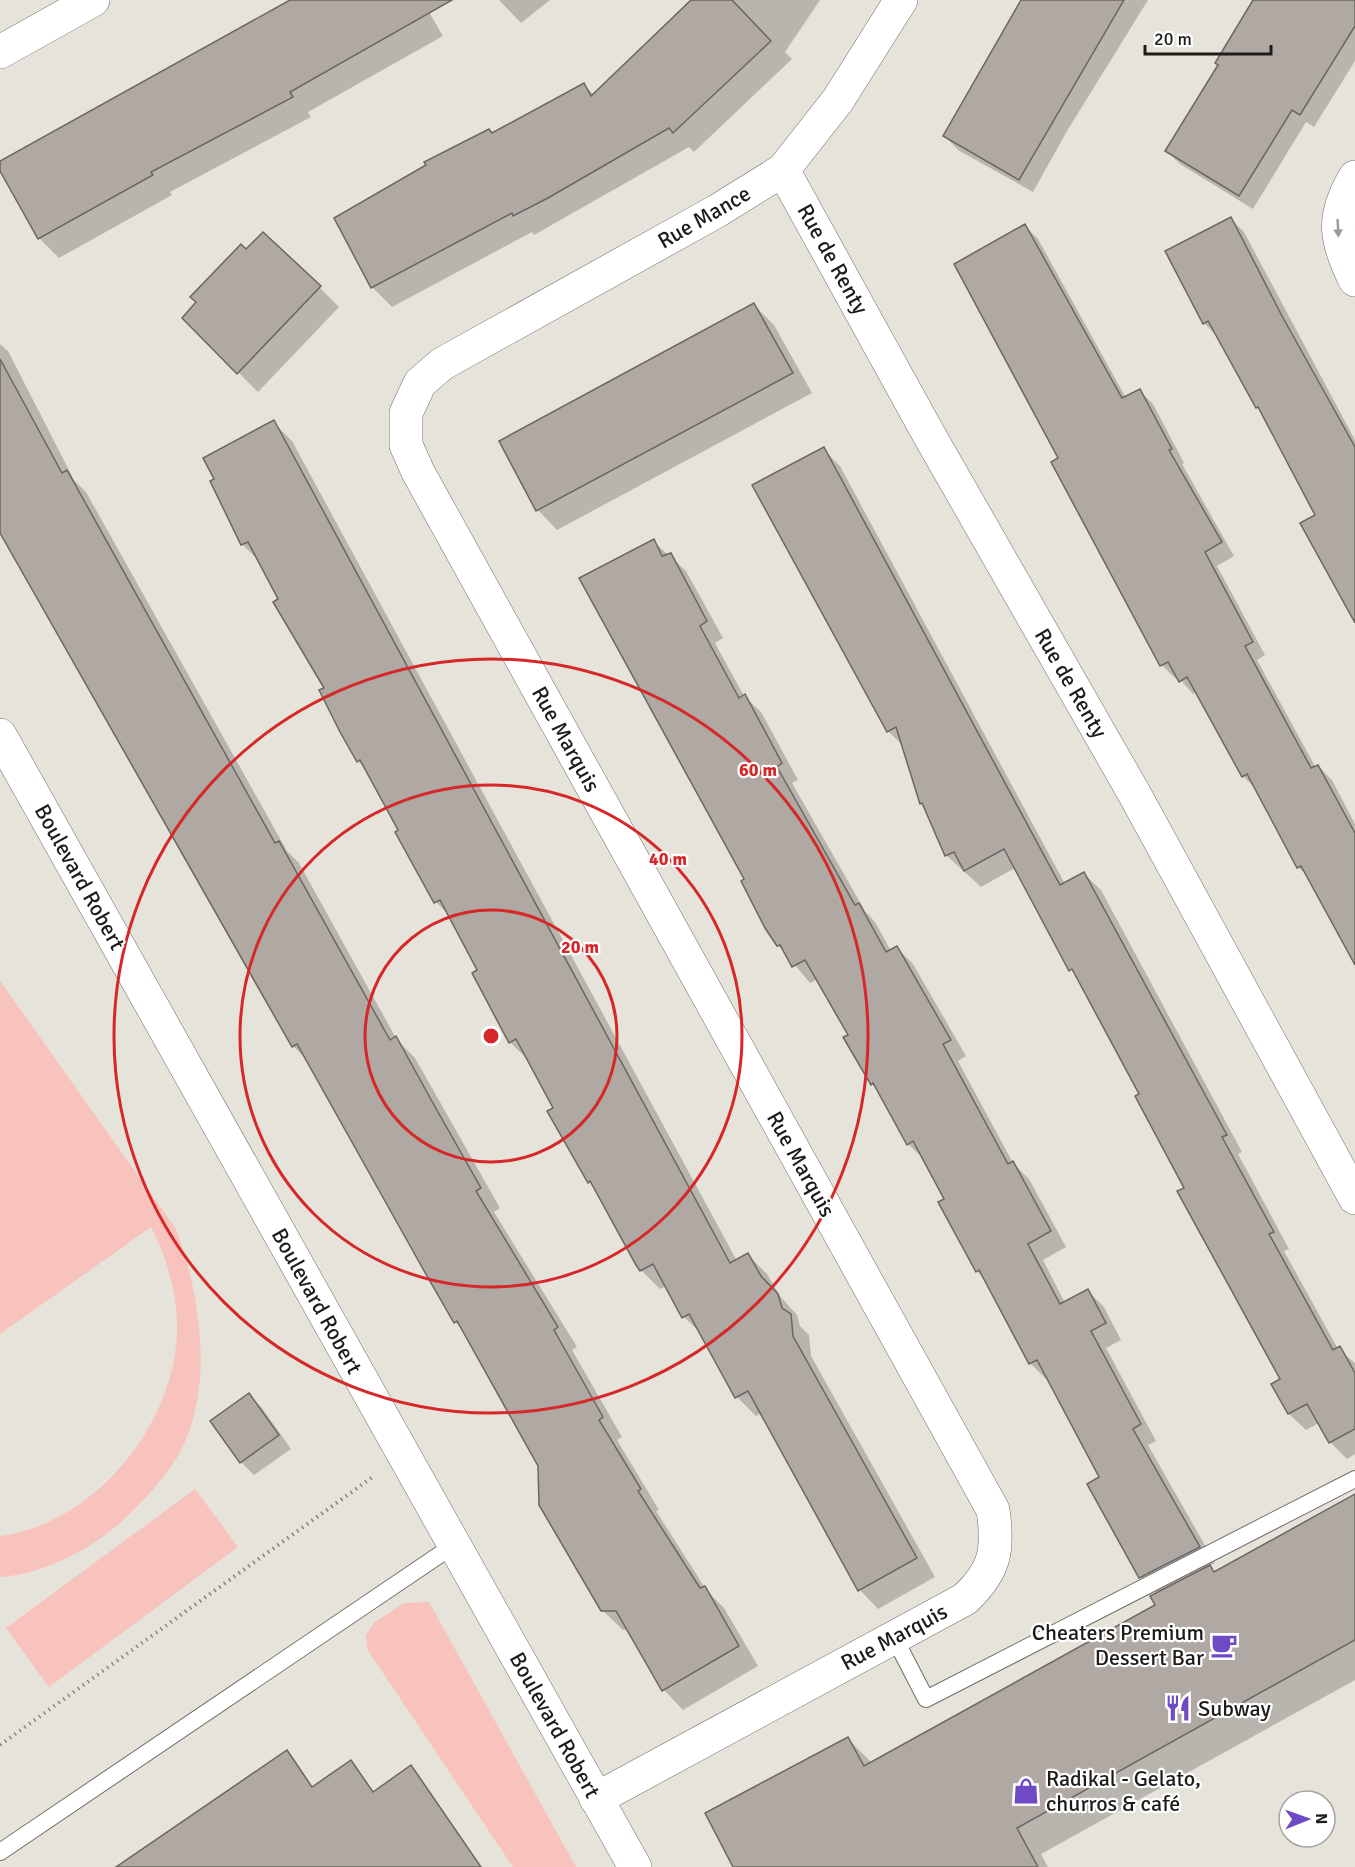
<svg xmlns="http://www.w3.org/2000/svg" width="1355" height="1867" font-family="Signika,sans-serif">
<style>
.green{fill:#f7c3bc}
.shadow{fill:#0003}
.building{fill:#afa8a3;stroke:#6c6561;stroke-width:1.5}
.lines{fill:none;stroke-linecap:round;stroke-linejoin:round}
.service-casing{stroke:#716e67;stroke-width:18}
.minor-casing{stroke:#716e67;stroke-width:34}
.tertiary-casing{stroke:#716e67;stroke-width:34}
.path{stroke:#878580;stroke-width:4;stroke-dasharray:1.5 4.5;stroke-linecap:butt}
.service{stroke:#fff;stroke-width:16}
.minor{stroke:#fff;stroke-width:33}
.tertiary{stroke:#fff;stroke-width:33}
.oneway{fill:#999998}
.ring{fill:none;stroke:#d62828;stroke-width:3}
.labels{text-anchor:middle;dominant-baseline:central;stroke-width:4.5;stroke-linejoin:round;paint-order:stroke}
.street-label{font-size:22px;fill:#1d1c19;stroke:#fff}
.poi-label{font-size:22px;fill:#1d1c19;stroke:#fff;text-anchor:start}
.centre{fill:#d62828;stroke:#fff;stroke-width:3}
.ring-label{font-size:18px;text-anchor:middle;font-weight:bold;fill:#d62828;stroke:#fff;stroke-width:4.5;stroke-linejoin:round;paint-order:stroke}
</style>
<rect width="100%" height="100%" fill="#e6e3db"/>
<!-- green -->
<g class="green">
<path d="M0 981 176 1229C201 1297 216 1392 176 1459 161 1482 143 1502 122 1521 90 1550 44 1574 0 1577V1536C97 1524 180 1419 177 1322 176 1289 166 1256 151 1227L0 1334Z"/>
<path d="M195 1489 238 1547 49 1687 6 1628Z"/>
<path d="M429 1602 576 1867H513L367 1649 366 1635 374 1623 404 1603Z"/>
</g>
<!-- shadow -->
<g class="shadow">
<path d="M293 0H422L443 36 308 112 311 117 170 192 172 195 59 258 39 238 0 168V163Z"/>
<path d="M499 0H550L521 23Z"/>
<path d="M693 0H820L785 52 792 59 694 152 689 147 534 235 532 232 392 307 372 287 493 135 584 85 594 95Z"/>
<path d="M1023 0H1148L1067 131 1033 192 958 150 945 136Z"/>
<path d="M1282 0H1355V61L1314 127 1306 122 1253 209 1180 164 1167 151Z"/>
<path d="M1231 219 1244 232 1355 440V610L1317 516 1264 414 1257 407 1217 336 1204 323Z"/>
<path d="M1025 226 1038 239 1126 398 1140 391 1153 404 1184 463 1182 464 1234 556 1217 566 1265 655 1257 660 1316 768 1318 766 1332 780 1355 824V962L1309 877 1298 867 1257 790 1243 776 1197 692 1193 694 1178 677 1175 678 1162 665 1060 459Z"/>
<path d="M246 251 319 287 339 307 258 392 184 318Z"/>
<path d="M754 305 774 325 812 393 557 530 538 510 501 442Z"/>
<path d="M0 344 8 351 74 480 86 492 287 851 299 863 397 1040 415 1058 500 1208 494 1212 577 1347 572 1350 622 1437 617 1440 659 1510 656 1511 707 1591 724 1608 758 1666 683 1710 664 1690 629 1630H623L602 1610 540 1466 465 1332 455 1322 309 1062 293 1046 0 527Z"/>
<path d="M273 422 292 441 737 1261 748 1255 767 1274 780 1296 797 1315 800 1326 809 1335 811 1356 935 1577 878 1609 860 1590 762 1413 756 1416 737 1397 703 1335 684 1317 667 1286 660 1289 641 1270 596 1189 589 1182 555 1108 529 1061 510 1042 479 970 451 917 436 902 366 769 358 761 326 689 261 563 242 544Z"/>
<path d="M823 449 840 466 1065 884 1084 874 1101 890 1242 1152 1238 1154 1289 1249 1284 1251 1338 1349 1355 1363V1454L1347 1459 1330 1442 1319 1423 1306 1430 1289 1414 1273 1384 1282 1380 1141 1094 1015 868 981 887 946 855 926 809 921 804 904 747 888 731Z"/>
<path d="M653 541 686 571 723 638 715 643 744 696 761 712 798 780 792 783 865 911 875 922 891 951 897 948 913 964 966 1056 958 1061 1013 1163 1029 1179 1066 1247 1043 1260 1065 1303 1088 1291 1104 1307 1121 1340 1106 1348 1156 1441 1148 1445 1215 1563 1209 1566 1215 1573 1355 1496V1680L1041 1854 1048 1867H735L848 1739 872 1763 1157 1605 1158 1594 1141 1577 1101 1478 1048 1378 1046 1379 1030 1363 986 1280 977 1271 946 1199 925 1160 908 1144 878 1090 872 1084 850 1036 818 979 810 983 778 945 746 880Z"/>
<path d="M249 1395 262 1408 291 1449 254 1475 241 1462Z"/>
<path d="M286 1751 313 1788 351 1762 374 1793 411 1767 481 1867H118Z"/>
</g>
<!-- building -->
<g class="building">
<path d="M290 0H452L290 92 293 97 151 172 153 175 38 239 0 171V161Z"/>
<path d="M691 0H732L771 41 673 133 669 128 548 198 513 216 512 213 371 288 334 218 426 165 424 162 489 129 492 133 584 83 591 96Z"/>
<path d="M1021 0H1124L1019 180 943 136Z"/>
<path d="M1253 0H1355V26L1300 115 1292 110 1239 196 1165 151 1218 65 1215 63Z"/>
<path d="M1231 217 1282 316 1355 447V623L1300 523 1315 515 1258 407 1256 408 1208 321 1203 324 1165 251Z"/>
<path d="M1025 224 1122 398 1140 389 1172 449 1169 450 1222 542 1205 552 1253 642 1245 646 1311 768 1318 765 1355 833V965L1301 866 1297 868 1247 774 1242 777 1187 677 1179 682 1168 662 1160 666 1051 462 1058 458 954 264Z"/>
<path d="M263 232 321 286 237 374 182 318 196 302 190 297 241 244 246 249Z"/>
<path d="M754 303 793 373 536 511 499 441Z"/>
<path d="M0 359 62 473 67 470 275 843 279 841 390 1040 396 1036 434 1105 481 1188 476 1191 558 1327 554 1330 603 1417 599 1420 641 1489 638 1491 700 1588 705 1586 739 1646 662 1691 616 1611H601L539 1505 538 1466 457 1321 454 1323 423 1269 297 1044 292 1047 0 533Z"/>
<path d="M274 420 730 1263 748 1253 761 1276 778 1294 782 1308 791 1314 793 1336 917 1558 858 1591 748 1391 735 1398 689 1314 682 1318 653 1264 640 1271 636 1265 590 1181 588 1183 547 1111 553 1108 516 1039 509 1043 472 973 477 970 440 900 434 903 395 832 398 830 360 760 357 762 340 732 319 690 324 688 273 602 278 599 248 542 241 545 210 481 214 479 203 458Z"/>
<path d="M824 447 1060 885 1084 872 1227 1135 1222 1137 1274 1232 1269 1234 1333 1350 1340 1346 1355 1373V1429L1329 1443 1307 1404 1288 1414 1271 1384 1280 1379 1177 1191 1184 1188 1135 1096 1139 1094 1072 969 1069 971 1004 849 964 871 954 852 945 856 922 803 920 804 896 727 887 732 752 485Z"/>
<path d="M654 539 662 556 671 553 707 621 700 626 739 698 745 694 782 763 777 767 855 905 859 903 886 952 897 946 951 1040 943 1044 1008 1164 1013 1161 1051 1231 1028 1244 1060 1304 1088 1289 1106 1323 1091 1331 1141 1424 1133 1429 1200 1547 1139 1578 1087 1484 1099 1477 1037 1360 1029 1364 979 1270 976 1272 938 1202 944 1199 913 1141 907 1145 873 1083 871 1085 843 1037 848 1035 805 960 792 967 780 945 777 946 765 928 741 881 744 879 579 578Z"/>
<path d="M249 1393 279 1435 240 1463 210 1421Z"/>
<path d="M1355 1494V1640L1017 1828 1038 1867H733L705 1813 848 1737 864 1766 1155 1605 1150 1596 1210 1565 1214 1572Z"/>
<path d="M287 1750 312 1787 351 1760 373 1792 411 1765 481 1867H116Z"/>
</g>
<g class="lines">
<!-- service casing -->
<g class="service-casing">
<g id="service">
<path d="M894 1637 926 1699 1355 1479"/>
<path d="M0 1852 454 1545"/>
</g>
</g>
<!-- minor casing -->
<g class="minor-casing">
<g id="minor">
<path d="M0 52 93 0"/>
<path d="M783 170 928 433 1135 795 1355 1198"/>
<path d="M1355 177C1331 217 1335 240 1355 280"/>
<path d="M596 1799 965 1599C995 1571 999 1550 993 1510L418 472 406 445V413L420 383 442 364 717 211 783 170 838 100 901 0"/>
</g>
</g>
<!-- tertiary casing -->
<g class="tertiary-casing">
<path id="tertiary" d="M0 735 635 1867"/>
</g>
<!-- path -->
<path class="path" d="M0 1745 374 1476"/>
<!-- service -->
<use href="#service" class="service"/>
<!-- minor -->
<use href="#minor" class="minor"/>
<!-- tertiary -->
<use href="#tertiary" class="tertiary"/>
</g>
<!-- one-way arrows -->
<defs><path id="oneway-solid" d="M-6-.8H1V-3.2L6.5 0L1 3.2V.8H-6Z" transform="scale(1.5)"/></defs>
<use class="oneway" href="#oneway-solid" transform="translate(1338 228) rotate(87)"/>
<!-- distance rings -->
<g class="ring">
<circle cx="491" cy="1036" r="126"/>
<circle cx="491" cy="1036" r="251"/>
<circle cx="491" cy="1036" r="377"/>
</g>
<!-- icons -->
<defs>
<g id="cafe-bare" transform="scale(2.07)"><path d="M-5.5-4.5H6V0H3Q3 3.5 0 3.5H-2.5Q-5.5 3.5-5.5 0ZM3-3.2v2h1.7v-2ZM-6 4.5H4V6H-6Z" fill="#6e4bc4" stroke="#fff" stroke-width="2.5" paint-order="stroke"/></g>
<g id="restaurant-bare" transform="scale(2.07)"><path d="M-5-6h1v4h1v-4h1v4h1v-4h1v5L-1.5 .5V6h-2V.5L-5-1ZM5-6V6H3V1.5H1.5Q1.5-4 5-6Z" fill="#6e4bc4" stroke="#fff" stroke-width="2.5" paint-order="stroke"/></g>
<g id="shop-bare" transform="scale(2.07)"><path d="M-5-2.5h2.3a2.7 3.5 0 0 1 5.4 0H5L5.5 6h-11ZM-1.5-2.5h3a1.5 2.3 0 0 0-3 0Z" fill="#6e4bc4" stroke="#fff" stroke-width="2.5" paint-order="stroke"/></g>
</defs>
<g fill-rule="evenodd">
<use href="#cafe-bare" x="1224" y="1645"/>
<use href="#restaurant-bare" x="1178" y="1708"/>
<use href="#shop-bare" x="1026" y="1791"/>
</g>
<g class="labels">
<!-- street labels -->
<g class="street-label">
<text transform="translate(704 217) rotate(-30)">Rue Mance</text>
<text transform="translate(833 259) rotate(61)">Rue de Renty</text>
<text transform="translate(1071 683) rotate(60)">Rue de Renty</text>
<text transform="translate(566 739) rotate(61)">Rue Marquis</text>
<text transform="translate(80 877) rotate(61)">Boulevard Robert</text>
<text transform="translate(801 1164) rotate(61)">Rue Marquis</text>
<text transform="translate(317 1301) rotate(61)">Boulevard Robert</text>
<text transform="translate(894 1637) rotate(-28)">Rue Marquis</text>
<text transform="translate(555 1725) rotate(61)">Boulevard Robert</text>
</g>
<!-- poi labels -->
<g class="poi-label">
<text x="1204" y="1632" text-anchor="end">Cheaters Premium<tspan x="1204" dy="25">Dessert Bar</tspan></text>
<text x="1198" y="1708">Subway</text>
<text x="1046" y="1778">Radikal - Gelato,<tspan x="1046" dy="25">churros &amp; café</tspan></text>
</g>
</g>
<circle cx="491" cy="1036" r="9" class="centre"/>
<g class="ring-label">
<text x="758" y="776">60 m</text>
<text x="668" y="865">40 m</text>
<text x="580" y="953">20 m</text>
</g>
<!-- north arrow -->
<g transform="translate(1307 1819) rotate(89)"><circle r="28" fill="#ffffff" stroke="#a5a4a3" stroke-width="1.5"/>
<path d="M0-4.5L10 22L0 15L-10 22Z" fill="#6e4bc4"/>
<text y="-9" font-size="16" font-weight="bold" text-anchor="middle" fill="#1d1c19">N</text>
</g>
<!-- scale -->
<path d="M1145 45v9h126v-9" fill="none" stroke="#1d1c19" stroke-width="3"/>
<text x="1154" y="45" font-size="18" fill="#1d1c19" stroke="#ffffff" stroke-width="4.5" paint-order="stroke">20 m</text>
</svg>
